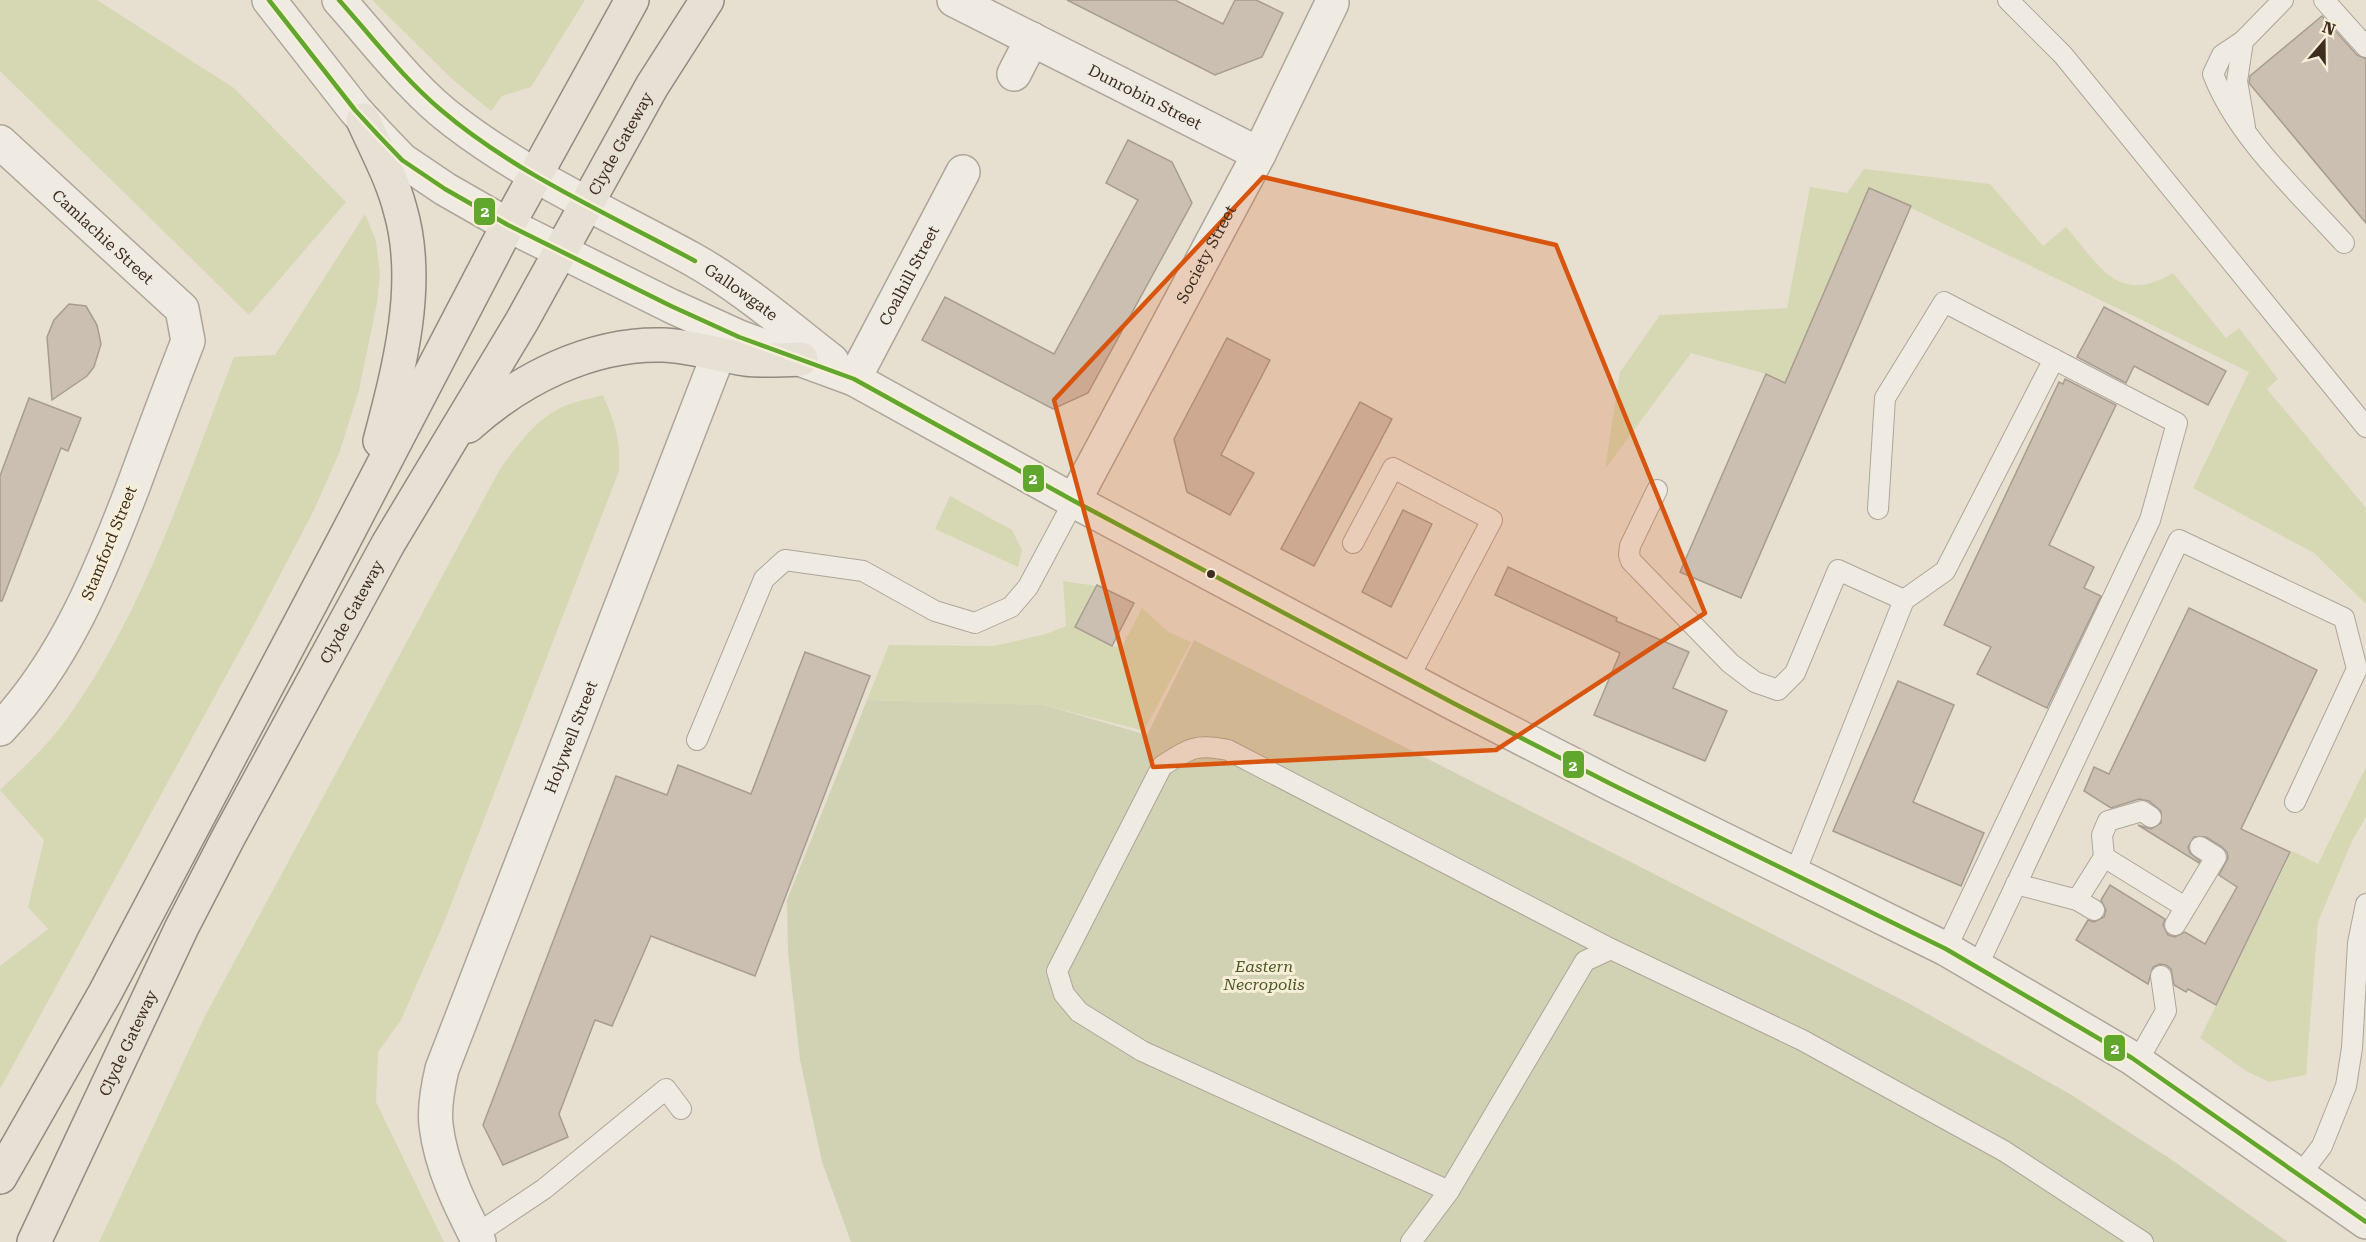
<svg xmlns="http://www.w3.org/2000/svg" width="2366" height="1242" font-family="'Roboto Serif',serif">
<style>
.green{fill:#d6d7b3}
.cemetery{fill:#d1d1b3}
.building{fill:#cbbfb2;stroke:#a89c90;stroke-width:1.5}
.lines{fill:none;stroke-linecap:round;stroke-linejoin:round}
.service-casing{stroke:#ada599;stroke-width:22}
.minor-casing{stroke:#ada599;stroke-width:36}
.tertiary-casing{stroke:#ada599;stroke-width:36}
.primary-casing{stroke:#928b80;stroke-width:36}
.service{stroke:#efebe3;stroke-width:20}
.minor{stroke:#efebe3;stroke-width:33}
.tertiary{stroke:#efebe3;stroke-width:33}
.primary{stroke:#e6e1d4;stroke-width:33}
.bus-1-casing{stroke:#f7eed8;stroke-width:9}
.bus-1{stroke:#61a62d;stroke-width:4.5}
.marked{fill:#d7550e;fill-opacity:0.2;stroke:#d7550e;stroke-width:4.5;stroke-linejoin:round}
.bus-dot{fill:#3d2e20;stroke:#f7eed8;stroke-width:2}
.labels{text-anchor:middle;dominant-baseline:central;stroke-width:6;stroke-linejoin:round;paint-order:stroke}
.street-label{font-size:16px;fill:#3d2e20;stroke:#f7eed8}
.park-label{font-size:16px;font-style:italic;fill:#4d5a26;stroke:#f7eed8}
.line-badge{stroke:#f7eed8;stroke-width:2}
.badge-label{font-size:16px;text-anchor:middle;font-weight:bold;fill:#fff}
</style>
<rect width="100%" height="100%" fill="#e7e0d1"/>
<!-- green -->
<g class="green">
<path d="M0 0H97L234 88 346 202 249 315 0 71Z"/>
<path d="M372 0H585L531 87 502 96 491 111 452 79Z"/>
<path d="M1864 169 1990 184 2043 246 2066 227C2099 265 2118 306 2173 273L2226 338 2239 328 2278 379 2267 389 2366 508V604L2314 553 2193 488 2249 372 1870 188 1785 383 1766 374 1691 353 1605 469 1620 372 1660 315 1787 308 1810 187 1847 193Z"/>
<path d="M365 214 376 241 380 274 377 303 359 390 340 451 314 510 256 621 0 1089V966L48 929 28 907 44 840 0 790C22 769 45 748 63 724 144 614 185 482 234 357L275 355Z"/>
<path d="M603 395C615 425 621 438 619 471L445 920 401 1020 378 1052 376 1102 444 1242H99L205 1016 500 469C516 447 534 422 558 409 572 402 588 399 603 395Z"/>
<path d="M950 496 1012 530 1022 550 1018 567 935 529Z"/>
<path d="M1063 581 1097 586 1076 627 1112 646 1122 647 1142 608 1168 632 1191 642 1144 731 1044 705 867 700 889 645 994 646 1046 634 1066 626Z"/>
<path d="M2366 767V817L2352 841 2318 922 2306 1075 2269 1082 2246 1071 2200 1038 2292 851 2318 864Z"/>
</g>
<!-- cemetery -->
<path class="cemetery" d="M1194 640 1910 1004 2070 1094 2172 1160 2288 1242H851L822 1162 800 1060 788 952 787 900 867 700 1044 705 1147 735Z"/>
<!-- building -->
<g class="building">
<path d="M1067 0H1175L1223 24 1235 0H1256L1283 13 1262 57 1215 75Z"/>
<path d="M2322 16 2357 55 2366 59V223L2249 83 2250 76Z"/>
<path d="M1128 140 1172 162 1192 203 1088 393 1053 409 922 340 945 297 1054 354 1138 200 1106 183Z"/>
<path d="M1869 188 1911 206 1741 598 1680 572 1766 374 1785 383Z"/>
<path d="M69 304 86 306 97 325 101 344 94 367 87 376 52 400 47 337 54 320Z"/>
<path d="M2104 307 2226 371 2208 405 2134 366 2126 383 2077 357Z"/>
<path d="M1227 338 1270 360 1221 455 1254 473 1230 515 1187 492 1174 439Z"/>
<path d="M2065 379 2116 405 2049 545 2094 567 2084 588 2101 596 2047 708 1977 674 1991 647 1944 625 2059 382 2063 384Z"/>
<path d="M29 398 81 418 68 451 61 448 2 601H0V476Z"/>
<path d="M1360 402 1392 419 1314 566 1281 549Z"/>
<path d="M1403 510 1432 524 1391 607 1362 592Z"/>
<path d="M1508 567 1617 618 1616 621 1689 652 1673 688 1727 711 1705 761 1594 715 1620 653 1495 595Z"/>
<path d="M1097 585 1134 603 1112 646 1075 627Z"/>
<path d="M2189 608 2317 670 2241 829 2290 852 2216 1005 2188 989 2186 992 2174 985 2171 969 2166 965 2160 964 2153 967 2148 984 2076 940 2088 920 2094 922 2104 917 2106 910 2101 900 2110 885 2165 919 2163 925 2168 935 2175 937 2185 932 2205 944 2237 887 2219 875 2228 858 2227 852 2222 847 2206 837H2194L2188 847 2190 853 2200 861 2199 863 2138 825 2151 829 2161 823V811L2149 801 2139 799 2111 808 2084 791 2094 767 2109 774Z"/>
<path d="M805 652 870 676 755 976 651 936 612 1026 595 1020 559 1114 568 1137 503 1165 483 1125 616 776 667 795 678 765 751 794Z"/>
<path d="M1898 681 1954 705 1913 802 1984 833 1961 886 1833 831Z"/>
</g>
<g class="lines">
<!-- service casing -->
<g class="service-casing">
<g id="service">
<path d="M2008 0 2063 55 2366 427"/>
<path d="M2283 0 2243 41 2222 55 2213 74C2237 137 2299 193 2344 243"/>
<path d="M2324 0 2366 47"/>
<path d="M2243 41 2237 81 2245 127"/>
<path d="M1657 490 1630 546 1629 555 1631 561 1730 663 1755 682 1778 690 1795 673 1838 570 1904 600"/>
<path d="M1878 509 1885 398 1944 302 2177 423 2150 520 1946 949"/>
<path d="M1353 543 1393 468 1492 520 1408 679"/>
<path d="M697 740 764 579 785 560 863 571 935 611 975 623 1011 607 1028 587 1074 501"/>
<path d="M2104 857 2185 907"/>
<path d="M1795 873 1904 600 1945 571 2054 359"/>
<path d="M2016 884 2077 900 2094 910"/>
<path d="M2077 900 2104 857 2102 835 2108 821 2142 811 2151 817"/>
<path d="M2175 925 2216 857 2200 847"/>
<path d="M1977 967 2179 540 2344 618 2357 669 2295 802"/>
<path d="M2137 1062 2166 1011 2161 976"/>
<path d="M2300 1175 2322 1146 2346 1086 2352 1048 2358 943 2366 904"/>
<path d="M1449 1191 1142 1051 1079 1012 1064 994 1057 971 1162 766C1189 749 1195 743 1228 750L1611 949"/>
<path d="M475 1235 544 1189 666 1089 681 1109"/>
<path d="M1411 1242 1449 1191 1585 961 1611 949 1802 1040 2004 1151 2143 1242"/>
</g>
</g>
<!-- minor casing -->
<g class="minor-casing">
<g id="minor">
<path id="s1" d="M954 0 1259 154"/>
<path d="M1014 74 1032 39"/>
<path id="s2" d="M0 142 182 309 188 341C169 390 151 438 133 487 100 573 65 661 0 729"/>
<path id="s3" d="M854 379 963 172"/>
<path id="s4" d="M1074 501 1259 154 1332 3"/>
<path id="s5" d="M479 1242C460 1205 441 1167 436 1125 434 1107 438 1086 442 1069L719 353"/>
</g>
</g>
<!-- tertiary casing -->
<g class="tertiary-casing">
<g id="tertiary">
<path d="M269 0 355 110 378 135 402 160 445 189 508 225 671 306 739 337 854 379 1074 501 1455 704 1613 785 1946 949 2132 1058 2366 1222"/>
<path id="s6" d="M339 0C374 39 413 91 455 122 528 178 612 215 692 259 742 287 787 326 832 361"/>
</g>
</g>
<!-- primary casing -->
<g class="primary-casing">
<g id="primary">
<path d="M363 120C376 149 392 178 400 209 422 283 399 369 380 441"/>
<path d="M468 426C520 379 591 343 663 345 691 346 718 355 745 359 764 361 782 360 801 359"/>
<path d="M0 1177 105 993 344 540 508 225 632 0"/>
<path id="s7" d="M34 1242 182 927 228 838 388 544 522 321 652 86 707 0"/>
</g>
</g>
<!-- service -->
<use href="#service" class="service"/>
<!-- minor -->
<use href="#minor" class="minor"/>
<!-- tertiary -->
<use href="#tertiary" class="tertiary"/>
<!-- primary -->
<use href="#primary" class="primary"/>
<!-- bus-1 casing -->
<g class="bus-1-casing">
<g id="bus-1">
<path d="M269 0 355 110 378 135 402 160 445 189 508 225 671 306 739 337 854 379 1074 501 1455 704 1613 785 1946 949 2132 1058 2366 1222"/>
<path d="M339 0C372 37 403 78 441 110 516 174 609 214 695 261"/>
</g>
</g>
<!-- bus-1 -->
<use href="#bus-1" class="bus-1"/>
</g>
<!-- marked area -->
<path class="marked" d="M1263 177 1556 245 1705 613 1496 750 1153 767 1054 400Z"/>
<!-- markers -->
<circle class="bus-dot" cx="1211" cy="574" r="5"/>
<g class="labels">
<!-- street labels -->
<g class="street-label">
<text stroke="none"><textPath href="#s1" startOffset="214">Dunrobin Street</textPath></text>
<text stroke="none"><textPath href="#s7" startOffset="1246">Clyde Gateway</textPath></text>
<text stroke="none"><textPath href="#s2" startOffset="140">Camlachie Street</textPath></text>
<text stroke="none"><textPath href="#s4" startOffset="280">Society Street</textPath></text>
<text stroke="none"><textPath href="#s3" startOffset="117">Coalhill Street</textPath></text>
<text stroke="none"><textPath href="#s6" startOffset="502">Gallowgate</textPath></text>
<text transform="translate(109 543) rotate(-68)">Stamford Street</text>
<text stroke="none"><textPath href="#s7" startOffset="706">Clyde Gateway</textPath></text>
<text stroke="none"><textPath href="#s5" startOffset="538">Holywell Street</textPath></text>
<text stroke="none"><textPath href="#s7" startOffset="220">Clyde Gateway</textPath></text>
</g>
<!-- park labels -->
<g class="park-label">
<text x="1264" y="966">Eastern<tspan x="1264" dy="18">Necropolis</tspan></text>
</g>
</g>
<g class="line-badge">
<rect x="473" y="197" width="23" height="29" rx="6" fill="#61a62d"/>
<rect x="1022" y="464" width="23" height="29" rx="6" fill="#61a62d"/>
<rect x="1562" y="750" width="23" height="29" rx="6" fill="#61a62d"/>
<rect x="2103" y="1034" width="23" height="28" rx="6" fill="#61a62d"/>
</g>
<g class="badge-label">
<text x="485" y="217">2</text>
<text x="1033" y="484">2</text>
<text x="1573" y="771">2</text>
<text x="2115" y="1054">2</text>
</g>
<!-- north arrow -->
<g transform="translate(2324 42) rotate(20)" stroke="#f7eed8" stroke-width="4.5" paint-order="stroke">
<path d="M0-4.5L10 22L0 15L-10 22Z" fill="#3d2e20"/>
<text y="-9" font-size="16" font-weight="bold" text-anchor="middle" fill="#3d2e20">N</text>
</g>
</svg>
